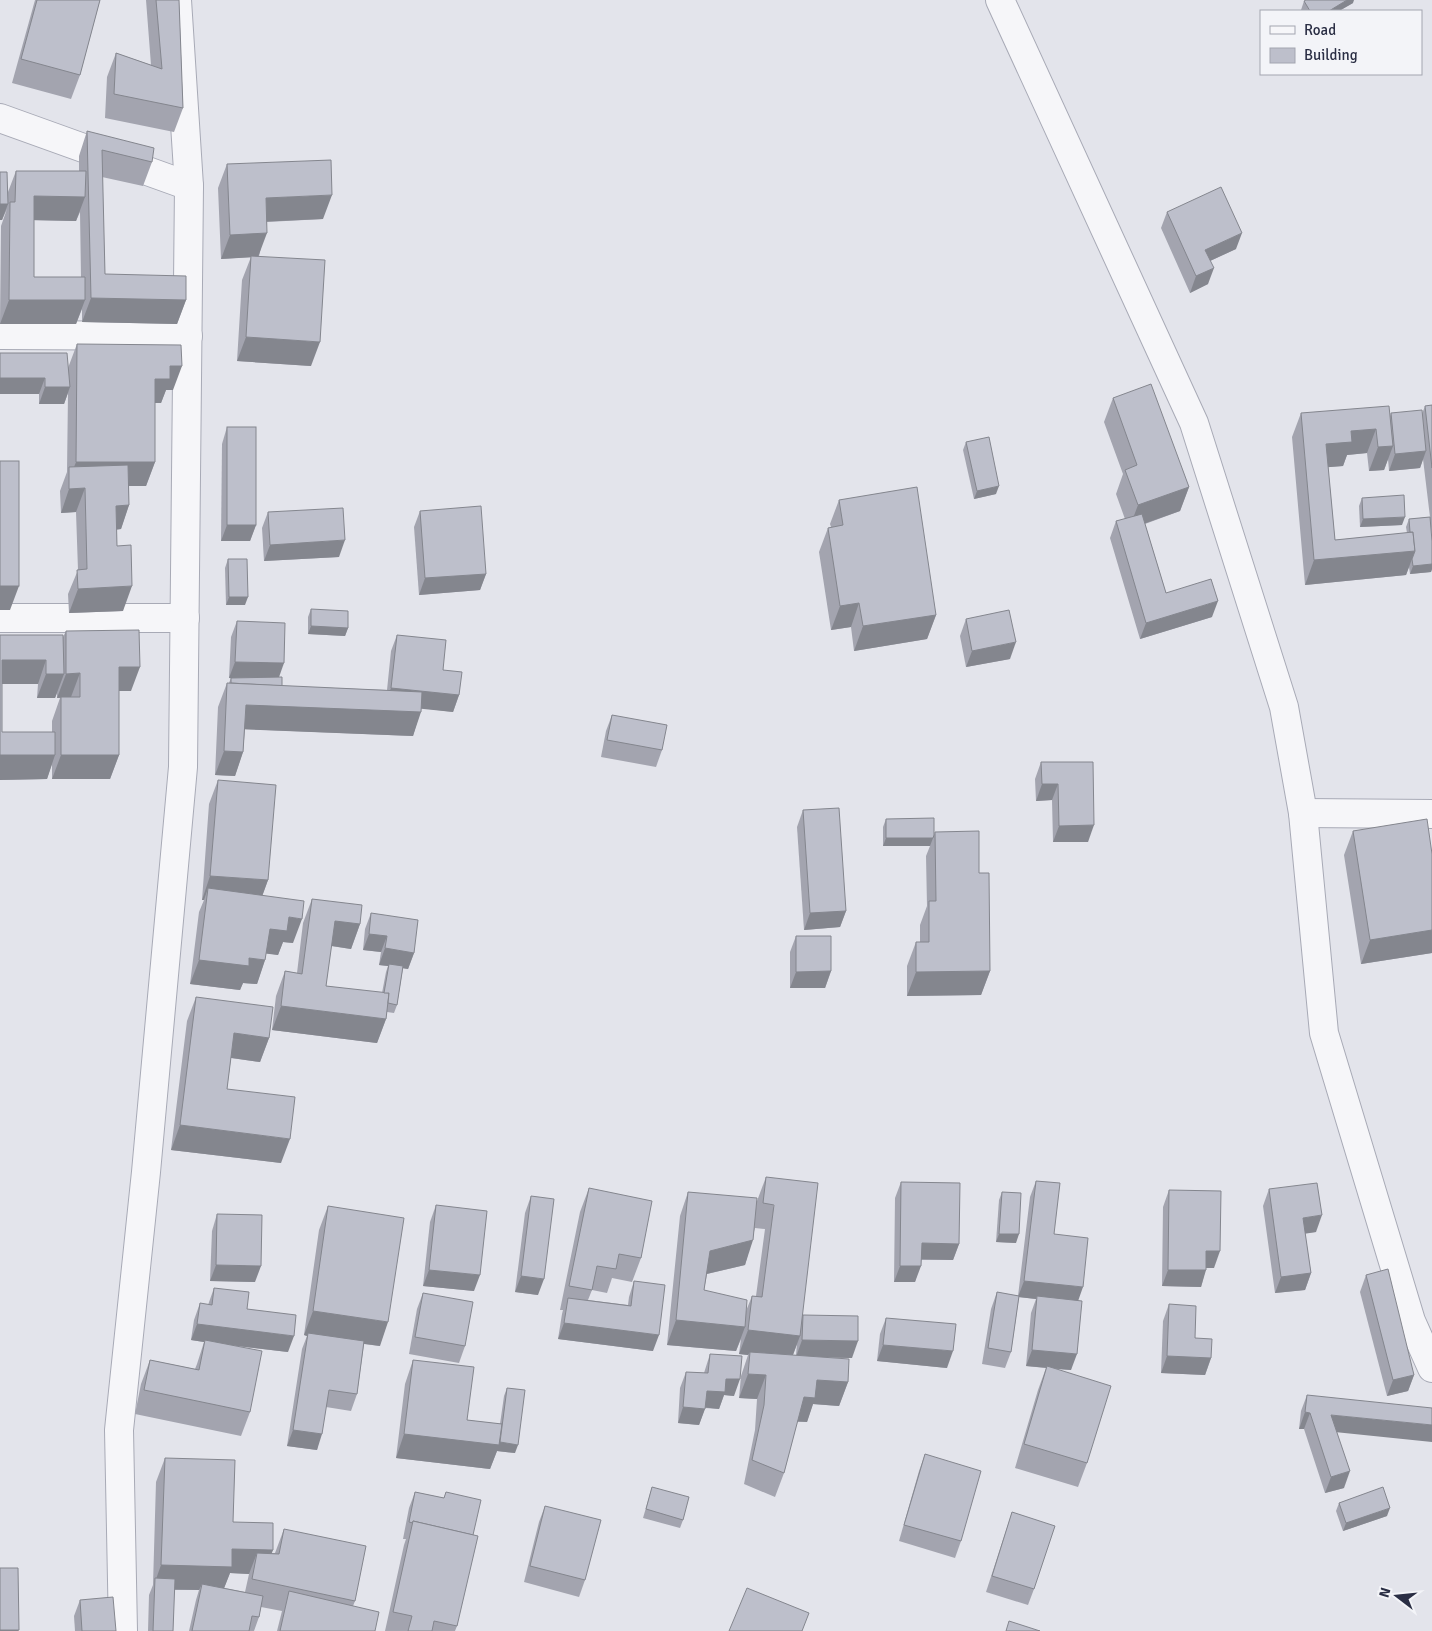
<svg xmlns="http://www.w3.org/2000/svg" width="1432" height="1631" font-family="Signika,sans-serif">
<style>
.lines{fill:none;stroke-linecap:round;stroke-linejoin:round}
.minor-casing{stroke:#a8aab6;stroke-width:30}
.tertiary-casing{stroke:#a8aab6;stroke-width:30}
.minor{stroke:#f6f6f9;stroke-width:28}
.tertiary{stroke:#f6f6f9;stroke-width:28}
.wall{fill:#a3a4af;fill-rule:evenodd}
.shaded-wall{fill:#84868e}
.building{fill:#bdbfcb;stroke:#84868e}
</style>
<rect width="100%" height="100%" fill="#e3e4eb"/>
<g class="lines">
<!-- minor casing -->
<g class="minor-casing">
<g id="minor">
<path d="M0 118 189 186"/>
<path d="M0 335 188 336"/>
<path d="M0 618H185"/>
<path d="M1303 813 1432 814"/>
<path d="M123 1631 119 1430 146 1172 183 767 189 186 177 0"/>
</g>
</g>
<!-- tertiary casing -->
<g class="tertiary-casing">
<path id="tertiary" d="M1000 0 1194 423 1284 707 1303 813 1324 1033 1411 1321 1432 1368"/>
</g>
<!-- minor -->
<use href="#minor" class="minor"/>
<!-- tertiary -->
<use href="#tertiary" class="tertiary"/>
</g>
<!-- wall -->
<g class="wall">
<path d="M35 0H100L80 75 71 99 12 83Z"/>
<path d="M146 0H179L183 108 174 132 105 118 107 77 116 53 151 65Z"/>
<path d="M1304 1 1353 3 1339 11H1302L1301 10Z"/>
<path d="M87 131 152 162 143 186 102 177 105 274 186 300 177 324 82 322V309L76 324H0L1 226 7 209 2 220H0V172L8 192 16 171H79V156ZM80 212 81 277H34V220L76 221Z"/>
<path d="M227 164 323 219 267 222 259 256 311 366 237 361 242 280 251 257 221 259 218 188Z"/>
<path d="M1167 212 1236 249 1210 261 1208 284 1190 293 1161 228Z"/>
<path d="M77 344 173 390H166L161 403H155V462L146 486H129V505L121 529 116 530 117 546 123 611 69 613 68 594 78 570 76 512 61 513 60 491 67 472 68 393 64 404H39V394H0L68 368Z"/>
<path d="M1113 398 1189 487 1180 511 1145 524 1166 593 1212 617 1140 639 1110 538 1116 521 1125 519 1116 494 1123 474 1104 422Z"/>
<path d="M1432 405V536L1431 526 1432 541V569L1431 572 1410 574 1409 567 1406 575 1305 585 1292 437 1301 413 1390 416 1391 413 1422 414 1425 406ZM1367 453 1369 471 1384 470 1388 459 1389 471 1420 468 1423 459 1430 517 1409 519 1406 527 1407 533 1335 540 1328 467 1343 466 1347 455Z"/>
<path d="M227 427 256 525 250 541H221L222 444Z"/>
<path d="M966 442 996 494 974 499 963 450Z"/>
<path d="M1362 498 1402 525 1360 527 1359 506Z"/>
<path d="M839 500 936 615 927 639 854 651 851 627 831 630 819 552 828 528 831 527 830 524Z"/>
<path d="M420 511 486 574 480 590 419 595 414 527Z"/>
<path d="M268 512 339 557 264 561 262 528Z"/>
<path d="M228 559 245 605H226L225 568Z"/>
<path d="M311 609 348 628 345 636 308 634V617Z"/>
<path d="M966 619 1010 659 966 667 960 636Z"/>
<path d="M237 621 279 677 282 686 387 690 391 651 397 635 443 670 459 695 453 712 421 708 413 736 245 729 243 752 235 776 215 775 218 707 227 683H229L231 678H229L231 637Z"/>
<path d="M66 631 131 691H119V755L110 779H52V764L47 779 0 780V635L63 637ZM2 684H38L37 698H55L57 693V698H60L52 721V732H2Z"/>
<path d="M612 715 662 750 656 767 601 757 606 731Z"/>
<path d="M1041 762H1093L1088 842H1053L1052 800 1036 801 1035 779Z"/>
<path d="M218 780 268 880 262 896 293 943 283 942 278 955 266 953 265 960 257 984 243 983 240 990 190 984 199 912 204 900H202L209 804Z"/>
<path d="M803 810 846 911 840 927 804 930 797 827Z"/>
<path d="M886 819 934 835 935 832 979 873 990 971 981 995 907 996V966L916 942H920V925L927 906 926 856 930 846H883V827Z"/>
<path d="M1353 831 1432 930V953L1361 964 1344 855Z"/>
<path d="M312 899 360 924 351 949 331 946 326 986 382 993 386 972 388 966 379 965 381 952 363 950 365 929 371 913 414 953 408 969 403 968 397 1005 394 1013 387 1012 386 1019 377 1043 272 1030 276 996 285 971 297 973 303 923Z"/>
<path d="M796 936 831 971 825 988H790V952Z"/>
<path d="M196 997 269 1038 260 1062 231 1058 227 1089 281 1163 171 1150 187 1021Z"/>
<path d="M766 1177 802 1317 803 1315 852 1358 827 1357 848 1382 839 1406 813 1404 807 1422H797L784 1473 775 1497 744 1484 755 1430 757 1399 739 1398 741 1376 748 1355 739 1354 741 1339 736 1351 667 1345 680 1216 688 1192 757 1201ZM755 1228 765 1229 756 1296H752L746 1311 704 1290 707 1274 745 1265ZM797 1344 796 1355H793Z"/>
<path d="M1036 1181 1054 1234 1078 1300 1071 1370 1055 1369 1087 1463 1078 1487 1015 1468 1038 1390 1046 1368 1026 1366 1031 1313 1036 1299 1019 1297 1011 1352 1005 1368 982 1364 991 1309 997 1292 1018 1296 1030 1197Z"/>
<path d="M901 1182 959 1244 953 1260H921L915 1282H894L895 1198Z"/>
<path d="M589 1188 641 1258 632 1282 612 1278 607 1293 592 1290 588 1300 628 1305 629 1297 634 1281 653 1351 558 1339 562 1314 563 1310H560L580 1212Z"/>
<path d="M1269 1189 1316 1232 1305 1233 1311 1273 1305 1290 1275 1293 1263 1206Z"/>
<path d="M1169 1190 1214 1268H1206L1201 1287 1162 1286 1163 1207Z"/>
<path d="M1002 1192 1016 1243 996 1242 999 1200Z"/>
<path d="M531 1196 538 1295 515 1292 525 1213Z"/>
<path d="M436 1205 474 1291 423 1286 430 1222Z"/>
<path d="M328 1206 380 1346 364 1344 357 1394 351 1411 326 1407 317 1450 287 1446 302 1349 307 1336 304 1335 319 1230Z"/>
<path d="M217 1214 255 1282 210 1281 212 1231Z"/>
<path d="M1366 1275 1414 1375 1408 1391 1387 1396 1360 1292Z"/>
<path d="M214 1288 247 1309 288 1352 237 1346 250 1412 241 1436 135 1414 141 1384 150 1360 195 1369 197 1364 204 1342 191 1340 194 1320 200 1303 208 1305Z"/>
<path d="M423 1293 465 1346 459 1363 409 1354 417 1309Z"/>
<path d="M1169 1304 1211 1358 1205 1375 1161 1373 1163 1321Z"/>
<path d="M886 1318 947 1368 877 1361 880 1334Z"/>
<path d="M710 1354 734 1396 724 1395 719 1409 705 1408 699 1425 678 1423 680 1388 686 1372 704 1373Z"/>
<path d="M413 1360 467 1420 500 1424 504 1396 507 1388 515 1453 497 1451 490 1469 396 1458 405 1384Z"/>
<path d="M1307 1395 1337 1432 1344 1488 1325 1493 1304 1429H1299L1301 1411Z"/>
<path d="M925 1454 961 1541 955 1558 899 1541 919 1471Z"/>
<path d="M165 1458 233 1522 271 1553H275L284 1529 355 1601 353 1606 375 1631H277L282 1611 261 1607 259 1617 254 1631H189L196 1600 199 1590H174L173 1631H148L149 1595 153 1585 156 1482ZM230 1573 249 1574 245 1592 224 1588Z"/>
<path d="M652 1487 683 1520 680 1528 643 1518Z"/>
<path d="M415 1492 444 1498 446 1492 473 1535 457 1626 455 1631H385L404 1545 406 1539H403L409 1508Z"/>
<path d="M1339 1503 1387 1516 1343 1531 1336 1511Z"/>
<path d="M545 1506 585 1580 579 1597 524 1582 539 1522Z"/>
<path d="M1012 1512 1034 1589 1028 1605 986 1592Z"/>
<path d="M80 1600 116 1631H75L74 1616Z"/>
</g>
<!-- shaded-wall -->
<g class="shaded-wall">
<path d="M1347 0H1354L1353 3 1339 11H1329Z"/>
<path d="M332 195 323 219 257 222 266 198Z"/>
<path d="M34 196 85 197 76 221 26 220Z"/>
<path d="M0 204H8L2 220H0Z"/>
<path d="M267 233 258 257 221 259 230 235Z"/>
<path d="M1242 233 1236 249 1199 266 1205 250Z"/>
<path d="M1214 268 1208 284 1190 293 1196 276Z"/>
<path d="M91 298 186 300 177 324 82 322Z"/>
<path d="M9 300H85L76 324H0Z"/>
<path d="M246 337 320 342 311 366 237 361Z"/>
<path d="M170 366H182L173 390H166L161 403H146L155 379Z"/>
<path d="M0 378H45L39 394H0Z"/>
<path d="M45 387H70L64 404H39Z"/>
<path d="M1376 429 1367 453 1347 455 1343 466 1318 468 1326 444 1351 431Z"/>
<path d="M1393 446 1384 470 1369 471 1378 447Z"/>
<path d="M1426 451 1420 468 1389 471 1395 454Z"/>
<path d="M76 462H155L146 486H69V480Z"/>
<path d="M999 486 996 494 974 499 977 491Z"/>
<path d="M1189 487 1180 511 1129 529 1138 505Z"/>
<path d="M85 488 76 512 61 513 69 489Z"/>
<path d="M129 505 121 529 107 530 116 506Z"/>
<path d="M1405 517 1402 525 1360 527 1363 519Z"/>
<path d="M227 525H256L250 541H221Z"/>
<path d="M345 540 339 557 264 561 270 545Z"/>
<path d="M1415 551 1406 575 1305 585 1314 560Z"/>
<path d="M1432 564V569L1431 572 1410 574 1413 566Z"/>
<path d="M486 574 480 590 419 595 425 578Z"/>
<path d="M0 586H19L10 610H0Z"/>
<path d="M132 586 123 611 69 613 78 589Z"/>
<path d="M229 597H248L245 605H226Z"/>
<path d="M1218 601 1212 617 1140 639 1146 623Z"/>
<path d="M859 603 851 627 831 630 840 606Z"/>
<path d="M936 615 927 639 854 651 863 626Z"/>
<path d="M311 626 348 628 345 636 308 634Z"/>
<path d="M1016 642 1010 659 966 667 972 651Z"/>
<path d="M2 660H46L38 684H0Z"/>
<path d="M235 662 284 663 278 680 229 678Z"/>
<path d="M119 667H140L131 691H110Z"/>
<path d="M80 673 71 697 57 698 66 674Z"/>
<path d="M46 674H64L55 698H37Z"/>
<path d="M391 688 459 695 453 712 385 705Z"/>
<path d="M232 698 421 712 413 736 237 729Z"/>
<path d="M224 751 243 752 235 776 215 775Z"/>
<path d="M0 755H55L47 779 0 780Z"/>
<path d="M61 755H119L110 779H52Z"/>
<path d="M1042 784H1058L1052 800 1036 801Z"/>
<path d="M1094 825 1088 842H1053L1059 826Z"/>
<path d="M886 838H933L930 846H883Z"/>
<path d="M210 876 268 880 259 905 208 888 204 900H202Z"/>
<path d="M846 911 840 927 804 930 810 913Z"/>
<path d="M289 917 302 919 293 943 283 942 278 955 261 953 270 929Z"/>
<path d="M335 921 360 924 351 949 326 945Z"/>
<path d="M1432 930V953L1361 964 1370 940Z"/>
<path d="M369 934 387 936 381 952 363 950Z"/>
<path d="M385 948 414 953 408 969 388 966 389 964 388 966 379 965Z"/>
<path d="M249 958 265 960 257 984 243 983 240 990 190 984 199 960Z"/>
<path d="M831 971 825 988H790L796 972Z"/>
<path d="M990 971 981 995 907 996 916 972Z"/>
<path d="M281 1006 386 1019 377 1043 272 1030Z"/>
<path d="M234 1033 269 1038 260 1062 225 1057Z"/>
<path d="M180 1125 290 1139 281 1163 171 1150Z"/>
<path d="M1322 1215 1316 1232 1297 1235 1303 1218Z"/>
<path d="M999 1234H1019L1016 1243 996 1242Z"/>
<path d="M753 1240 745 1265 702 1275 710 1251Z"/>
<path d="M922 1243 959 1244 953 1260 916 1259Z"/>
<path d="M1206 1251H1220L1214 1268H1200Z"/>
<path d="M216 1265 261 1266 255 1282 210 1281Z"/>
<path d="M900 1266H921L915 1282H894Z"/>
<path d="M429 1270 480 1275 474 1291 423 1286Z"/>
<path d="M1168 1270H1206L1201 1287 1162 1286Z"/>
<path d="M1311 1273 1305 1290 1275 1293 1281 1277Z"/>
<path d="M521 1276 544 1279 538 1295 515 1292Z"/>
<path d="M1024 1281 1083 1287 1077 1304 1037 1296 1036 1299 1018 1297Z"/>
<path d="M313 1311 388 1322 380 1346 307 1336 308 1333 307 1336 304 1335Z"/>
<path d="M676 1320 745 1327 736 1351 667 1345Z"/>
<path d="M564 1323 659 1335 653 1351 558 1339Z"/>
<path d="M197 1324 294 1336 288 1352 205 1342V1340L204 1342 191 1340Z"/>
<path d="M748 1330 800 1336 791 1360 750 1352 748 1355 739 1354Z"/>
<path d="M802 1340 858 1341 852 1358 796 1357Z"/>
<path d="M883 1345 953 1351 947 1368 877 1361Z"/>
<path d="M1032 1350 1077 1354 1071 1370 1026 1366Z"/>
<path d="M1167 1356 1211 1358 1205 1375 1161 1373Z"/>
<path d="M748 1374 766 1375 757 1399 739 1398Z"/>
<path d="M1414 1375 1408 1391 1387 1396 1393 1380Z"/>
<path d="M726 1379H740L734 1396 724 1395 719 1409 701 1407 707 1391Z"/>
<path d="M817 1380 848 1382 839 1406 813 1404 807 1422 795 1421 804 1397Z"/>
<path d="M683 1407 705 1409 699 1425 678 1423Z"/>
<path d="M1305 1412 1310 1413 1304 1429H1299Z"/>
<path d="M1331 1415 1432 1425V1442L1325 1431Z"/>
<path d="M293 1430 322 1434 317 1450 287 1446Z"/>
<path d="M404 1434 500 1442 518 1445 515 1453 497 1451 490 1469 396 1458Z"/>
<path d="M1350 1471 1344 1488 1325 1493 1331 1477Z"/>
<path d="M1390 1508 1387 1516 1343 1531 1346 1523Z"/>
<path d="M232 1549 273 1550 264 1574 257 1553 249 1574 230 1573 223 1591 202 1584 199 1590 155 1589V1582L161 1565Z"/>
<path d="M0 1630H19L18 1631H0Z"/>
</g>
<!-- building -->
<g class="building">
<path d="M37 0H100L80 75 21 59Z"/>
<path d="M156 0H179L183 108 114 94 116 53 162 69Z"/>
<path d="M1306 0H1347L1329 11H1310L1304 1Z"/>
<path d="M87 131 154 148 152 162 102 150 105 274 186 276V300L91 298Z"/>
<path d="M331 160 332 195 266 198 267 233 230 235 227 164Z"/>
<path d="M16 171H86L85 197 34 196V277H85V300H9L10 202H15Z"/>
<path d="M0 172H7L8 204H0Z"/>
<path d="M1221 187 1242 233 1205 250 1214 268 1196 276 1167 212Z"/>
<path d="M251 256 325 260 320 342 246 337Z"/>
<path d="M77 344 181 345 182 366H170V379H155V462H76Z"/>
<path d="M0 353H67L70 387H45V378H0Z"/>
<path d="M1151 384 1189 487 1138 505 1125 470 1137 465 1113 398Z"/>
<path d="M1432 405V468L1425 406Z"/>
<path d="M1389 406 1393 446 1378 447 1376 429 1351 431 1352 442 1326 444 1335 540 1413 532 1415 551 1314 560 1301 413Z"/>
<path d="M1422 410 1426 451 1395 454 1391 413Z"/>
<rect x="227" y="427" width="29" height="98"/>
<path d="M989 437 999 486 977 491 966 442Z"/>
<rect x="0" y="461" width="19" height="125"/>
<path d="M128 465 129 505 116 506 117 546 131 545 132 586 78 589 77 570 87 569 85 488 69 489V467Z"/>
<path d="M917 487 936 615 863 626 859 603 840 606 828 528 843 525 839 500Z"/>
<path d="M1404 495 1405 517 1363 519 1362 498Z"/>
<path d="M481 506 486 574 425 578 420 511Z"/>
<path d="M343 508 345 540 270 545 268 512Z"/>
<path d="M1142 514 1166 593 1211 579 1218 601 1146 623 1116 521Z"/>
<path d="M1430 517 1432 541V564L1413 566 1412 559 1415 551 1413 532H1410L1409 519Z"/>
<path d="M228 559H247L248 597H229Z"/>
<path d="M311 609 348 611V628L311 626Z"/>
<path d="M1009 610 1016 642 972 651 966 619Z"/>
<path d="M237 621 285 623 284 663 235 662Z"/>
<path d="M139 630 140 667H119V755H61V697H80V673L66 674V631Z"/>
<path d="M0 635H63L64 674H46V660H2V732H55V755H0Z"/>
<path d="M397 635 446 640 443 670 462 672 459 695 391 688Z"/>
<path d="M282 677V686L231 683V678Z"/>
<path d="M227 683 422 692 421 712 246 705 243 752 224 751Z"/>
<path d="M612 715 667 725 662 750 607 740Z"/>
<path d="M1041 762H1093L1094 825 1059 826 1058 784H1042Z"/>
<path d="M218 780 276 785 268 880 210 876Z"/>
<path d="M839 808 846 911 810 913 803 810Z"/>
<path d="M934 818V835L933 838H886V819Z"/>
<path d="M1427 819 1432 854V930L1370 940 1353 831Z"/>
<path d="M979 831V873H989L990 971 916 972V942H929V901H936L935 832Z"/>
<path d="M208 888 304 901 302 919 289 917 287 931 270 929 265 960 249 958V966L199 960Z"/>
<path d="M312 899 362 905 360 924 335 921 326 986 389 993 386 1019 281 1006 285 971 302 974Z"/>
<path d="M371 913 418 920 414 953 385 948 387 936 369 934Z"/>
<path d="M796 936H831V971L796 972Z"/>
<path d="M389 964 403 966 397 1005 388 1003 389 993H384Z"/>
<path d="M196 997 273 1007 269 1038 234 1033 227 1089 295 1097 290 1139 180 1125Z"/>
<path d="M766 1177 818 1183 800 1336 748 1330 752 1296 762 1297 774 1205 763 1203Z"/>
<path d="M1036 1181 1060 1183 1054 1234 1088 1238 1083 1287 1024 1281Z"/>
<path d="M901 1182 960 1183 959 1244 922 1243 921 1266H900Z"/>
<path d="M1317 1183 1322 1215 1303 1218 1311 1273 1281 1277 1269 1189Z"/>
<path d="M589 1188 652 1201 641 1258 619 1254 616 1269 597 1266 592 1290 569 1286Z"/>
<path d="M1169 1190 1221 1191 1220 1251H1206V1270H1168Z"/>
<path d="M688 1192 757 1198 753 1240 710 1251 704 1290 747 1300 745 1327 676 1320Z"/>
<path d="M1002 1192 1021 1193 1019 1234H999Z"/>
<path d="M531 1196 554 1199 544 1279 521 1276Z"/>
<path d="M436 1205 487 1211 480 1275 429 1270Z"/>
<path d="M328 1206 404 1218 388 1322 313 1311Z"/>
<path d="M217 1214 262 1215 261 1266 216 1265Z"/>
<path d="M1388 1269 1414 1375 1393 1380 1366 1275Z"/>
<path d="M634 1281 665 1285 659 1335 564 1323 568 1298 631 1306Z"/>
<path d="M214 1288 249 1292 247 1309 296 1315 294 1336 197 1324 200 1303 212 1305Z"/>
<path d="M997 1292 1019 1296 1011 1352 988 1348Z"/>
<path d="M423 1293 473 1302 465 1346 415 1337Z"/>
<path d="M1037 1296 1082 1301 1077 1354 1032 1350Z"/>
<path d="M1169 1304 1196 1306 1195 1338 1212 1339 1211 1358 1167 1356Z"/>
<path d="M803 1315 858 1316V1341L802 1340Z"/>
<path d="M886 1318 956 1324 953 1351 883 1345Z"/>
<path d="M308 1333 364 1341 357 1394 329 1390 322 1434 293 1430Z"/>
<path d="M205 1340 262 1351 250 1412 144 1390 150 1360 199 1370Z"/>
<path d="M750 1352 849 1359 848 1382 817 1380 815 1398 804 1397 784 1473 752 1460 764 1405 766 1375 748 1374Z"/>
<path d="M710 1354 742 1356 740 1379H726L725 1392 707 1391 705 1409 683 1407 686 1372 708 1373Z"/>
<path d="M413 1360 474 1367 467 1420 502 1424 499 1445 404 1434Z"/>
<path d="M1047 1366 1111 1386 1087 1463 1024 1444Z"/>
<path d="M507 1388 525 1390 518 1445 500 1442Z"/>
<path d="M1307 1395 1432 1408V1425L1331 1415 1350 1471 1331 1477 1310 1413 1305 1412Z"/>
<path d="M925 1454 981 1471 961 1541 904 1525Z"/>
<path d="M165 1458 235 1460 233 1522 273 1523V1550L232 1549V1567L161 1565Z"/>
<path d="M652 1487 689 1497 683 1520 646 1509Z"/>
<path d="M1383 1487 1390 1508 1346 1523 1339 1503Z"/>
<path d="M415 1492 444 1498 446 1492 481 1500 473 1535 413 1521V1523L409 1522Z"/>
<path d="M545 1506 601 1520 585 1580 530 1566Z"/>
<path d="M1012 1512 1055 1526 1034 1589 992 1576Z"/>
<path d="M413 1521 478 1536 457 1626 434 1621 432 1631H408L412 1616 393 1612Z"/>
<path d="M284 1529 366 1546 355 1601 252 1579 257 1553 279 1554Z"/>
<path d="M0 1568H18L19 1630H0Z"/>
<path d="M155 1578 175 1579 173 1631H153Z"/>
<path d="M202 1584 263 1596 259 1617 252 1616 249 1631H192Z"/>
<path d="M747 1588 809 1613 802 1631H729Z"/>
<path d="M289 1591 379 1612 375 1631H280Z"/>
<path d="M113 1597 116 1631H82L80 1600Z"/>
<path d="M1009 1621 1040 1631H1006Z"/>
</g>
<!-- legend -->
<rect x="1260" y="10" width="162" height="65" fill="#f3f4f8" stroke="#a3a5b0"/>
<rect x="1270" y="26" width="25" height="8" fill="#f6f6f9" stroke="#a3a5b0"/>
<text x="1304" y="35" font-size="15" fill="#2a2e44">Road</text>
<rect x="1270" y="48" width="25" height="15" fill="#bdbfcb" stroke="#a3a5b0"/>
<text x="1304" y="60" font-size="15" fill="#2a2e44">Building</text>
<!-- north arrow -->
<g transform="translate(1397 1596) rotate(286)" stroke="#f3f4f8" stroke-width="4" paint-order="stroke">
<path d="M0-4L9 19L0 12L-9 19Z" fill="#2a2e44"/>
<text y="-8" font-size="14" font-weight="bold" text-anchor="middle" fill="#2a2e44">N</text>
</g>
</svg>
